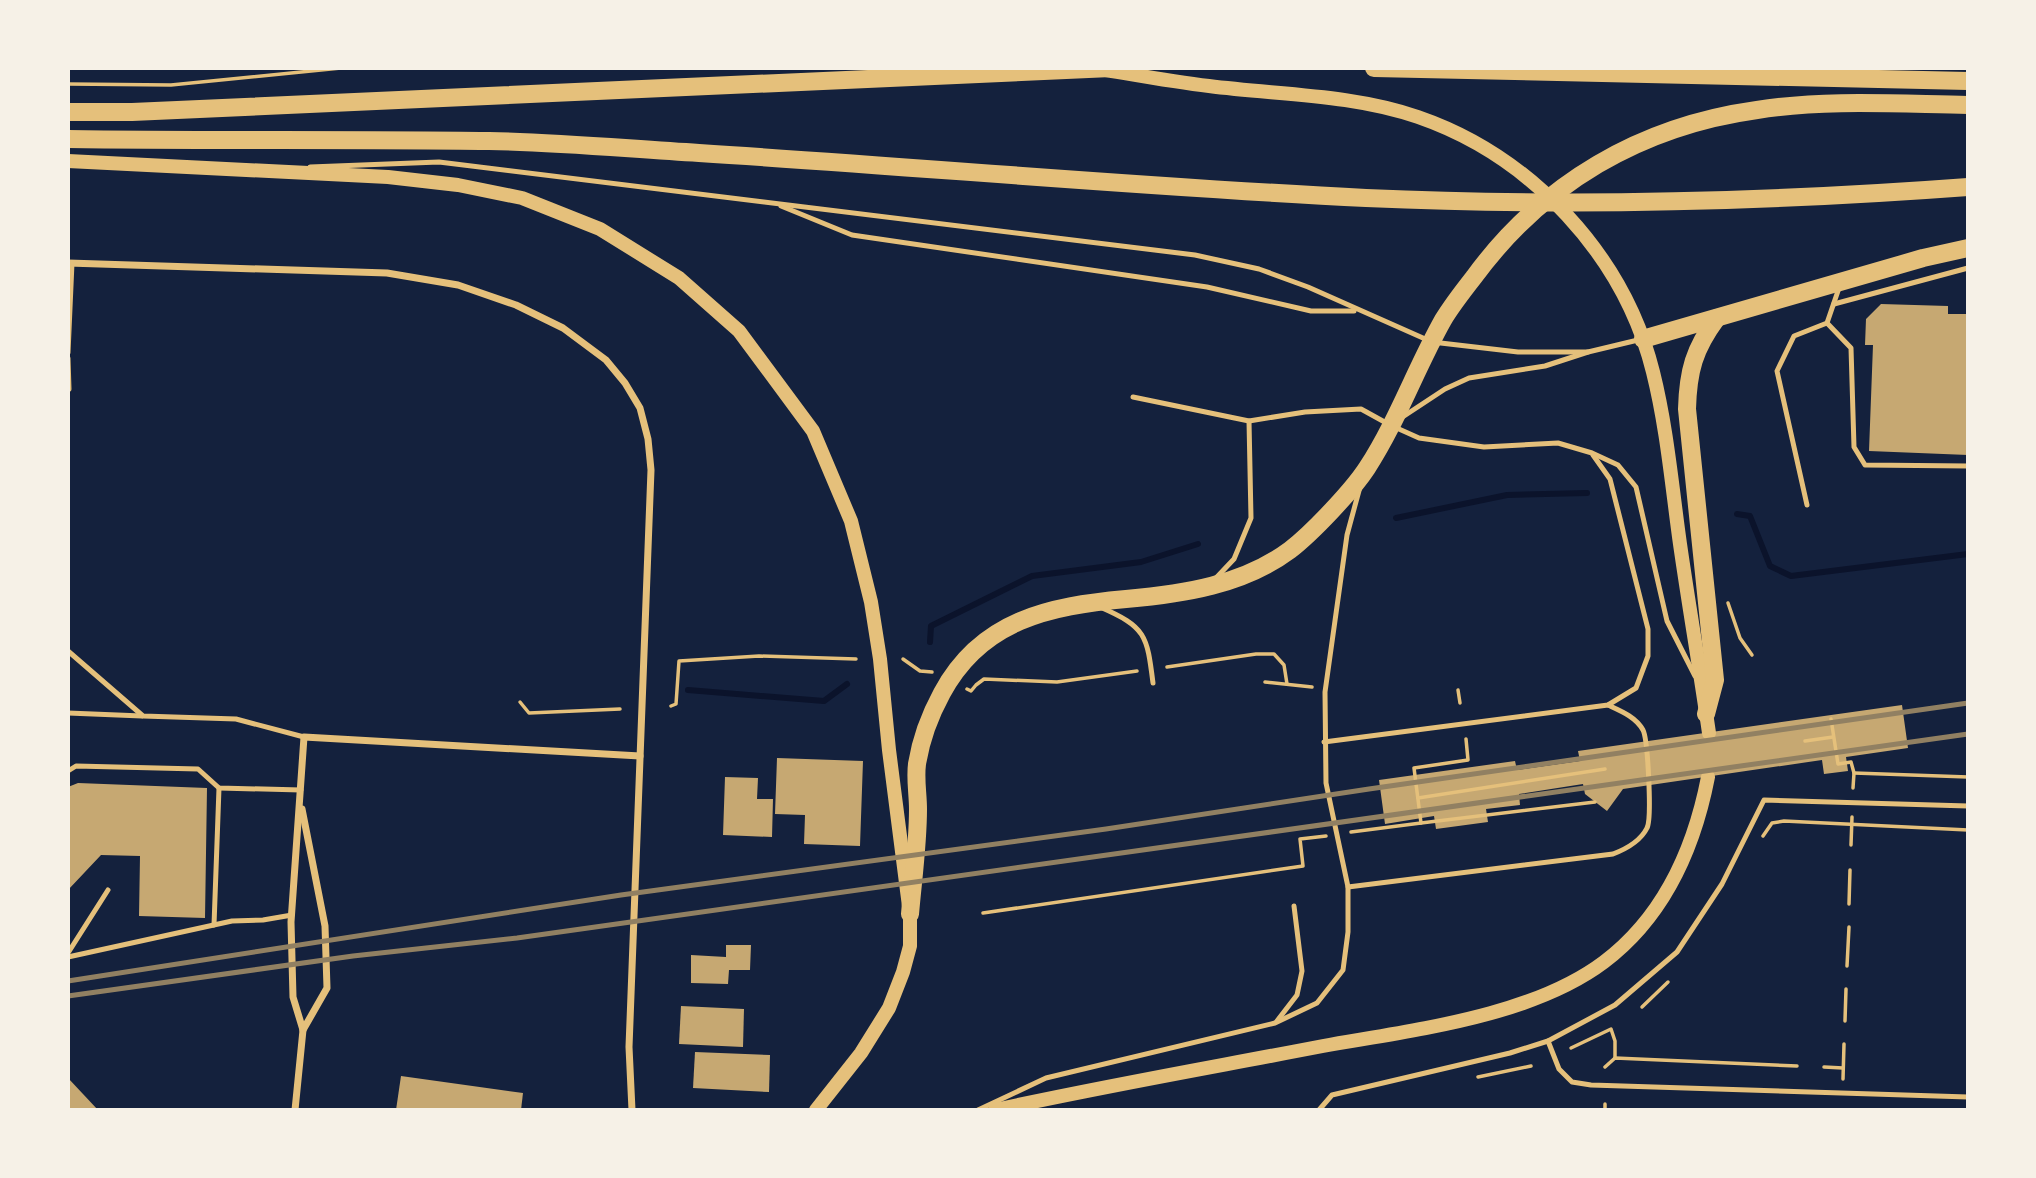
<svg xmlns="http://www.w3.org/2000/svg" width="2036" height="1178" font-family="Manrope,sans-serif">
<style>
.lines{fill:none;stroke-linecap:round;stroke-linejoin:round}
.stream{stroke:#0b132b;stroke-width:6}
.building{fill:#c6a872}
.path{stroke:#e5c07b;stroke-width:3.5}
.service{stroke:#e5c07b;stroke-width:5}
.minor{stroke:#e5c07b;stroke-width:7}
.secondary{stroke:#e5c07b;stroke-width:14}
.primary{stroke:#e5c07b;stroke-width:18}
.rail{stroke:#918062;stroke-width:5}
</style>
<rect width="100%" height="100%" fill="#14213d"/>
<g class="lines">
<!-- stream -->
<g class="stream">
<path d="M1737 514 1750 516 1770 566 1791 576 1968 554"/>
<path d="M1396 518 1507 495 1587 493"/>
<path d="M930 642 931 626 1032 576 1141 562 1198 544"/>
<path d="M688 690 824 701 847 684"/>
</g>
</g>
<!-- building -->
<g class="building">
<path d="M1881 304 1948 306V314H1968V455L1869 451 1873 345H1865L1866 319Z"/>
<path d="M1902 705 1908 748 1846 757 1848 771 1824 774 1822 760 1623 789 1607 811 1585 794 1583 784 1519 794 1520 805 1486 809 1488 822 1436 829 1434 816 1385 824 1379 780 1515 761 1517 770 1580 761 1578 751Z"/>
<path d="M777 758 863 761 860 846 804 844 805 815 775 814Z"/>
<path d="M725 777 758 778 757 799H773L772 837 723 835Z"/>
<path d="M78 783 207 788 205 918 139 916 140 856 101 855 68 890V787Z"/>
<path d="M726 945H751L750 970H729L728 984 691 983V955L726 957Z"/>
<path d="M681 1006 744 1009 743 1047 679 1044Z"/>
<path d="M695 1052 770 1055 769 1092 693 1088Z"/>
<path d="M401 1076 523 1093 521 1110H396Z"/>
<path d="M68 1078 98 1110H68Z"/>
</g>
<g class="lines">
<!-- path -->
<g class="path">
<path d="M68 84 171 85 341 68"/>
<path d="M1728 603 1740 638 1752 655"/>
<path d="M903 659 920 671 932 672"/>
<path d="M1167 667 1256 654H1274L1284 665 1287 684"/>
<path d="M1265 682 1312 687"/>
<path d="M967 689 971 691 976 685 984 679 1057 682 1137 671"/>
<path d="M1458 690 1460 703"/>
<path d="M520 702 529 713 620 709"/>
<path d="M671 706 676 704 679 661 759 656 856 659"/>
<path d="M1831 719 1838 764 1851 762 1854 773 1853 788"/>
<path d="M1805 741 1833 737"/>
<path d="M1854 773 1968 777"/>
<path d="M1418 798 1605 769"/>
<path d="M1421 823 1595 802"/>
<path d="M1351 832 1421 823 1414 768 1468 760 1466 739"/>
<path d="M1763 836 1772 823 1784 821 1968 830"/>
<path d="M1851 845 1852 817"/>
<path d="M1849 904 1850 870"/>
<path d="M983 913 1303 866 1300 839 1326 836"/>
<path d="M1847 966 1849 927"/>
<path d="M1642 1007 1668 982"/>
<path d="M1845 1021 1846 989"/>
<path d="M1571 1048 1611 1029 1615 1041V1058"/>
<path d="M1605 1067 1615 1058 1797 1066"/>
<path d="M1824 1067 1843 1068"/>
<path d="M1478 1077 1531 1066"/>
<path d="M1843 1079 1844 1044"/>
<path d="M1605 1110V1104"/>
</g>
<!-- service -->
<g class="service">
<path d="M310 167 439 162 1195 255 1259 269 1308 287 1432 342 1518 352H1588"/>
<path d="M781 206 852 235 1207 287 1311 311H1354"/>
<path d="M1834 304 1968 268"/>
<path d="M1827 323 1851 348 1854 447 1865 465 1968 466"/>
<path d="M68 353 72 263"/>
<path d="M68 358 69 389"/>
<path d="M1133 397 1249 421 1305 412 1361 409 1390 425 1419 438 1484 447 1558 443 1592 453 1618 465 1636 487 1667 621 1695 676"/>
<path d="M1401 418 1445 389 1469 378 1545 366 1588 352 1638 340"/>
<path d="M1807 505 1777 371 1794 336 1827 323 1839 288"/>
<path d="M1216 578 1234 559 1251 518 1249 421"/>
<path d="M1100 607C1146 627 1147 635 1153 683"/>
<path d="M68 651 143 716 236 719 304 737"/>
<path d="M68 713 142 716"/>
<path d="M1324 742 1608 705 1636 688 1648 656V629L1610 479 1593 455"/>
<path d="M68 771 76 766 198 769 219 788 301 790"/>
<path d="M1348 887 1613 854C1626 849 1640 842 1647 828 1652 819 1648 740 1643 730 1636 717 1621 711 1608 705"/>
<path d="M214 925 219 788"/>
<path d="M68 953 108 890"/>
<path d="M68 957 232 921 263 920 292 915"/>
<path d="M1277 1021 1297 995 1302 971 1294 906"/>
<path d="M1548 1041 1559 1069 1572 1082 1591 1085 1968 1097"/>
<path d="M978 1110 1046 1078 1275 1023 1317 1003 1343 970 1348 932V887L1326 783 1325 692 1347 535 1360 487"/>
<path d="M1319 1110 1332 1095 1510 1053 1548 1041 1615 1005 1677 952 1722 884 1764 800 1968 806"/>
</g>
<!-- minor -->
<g class="minor">
<path d="M68 263 387 273 458 285 516 305 563 328 606 360 625 383 640 408 648 439 651 470 629 1047 632 1110"/>
<path d="M302 809 325 926 327 988 303 1030"/>
<path d="M295 1110 303 1030 293 997 291 922 304 737 640 756"/>
</g>
<!-- secondary -->
<g class="secondary">
<path d="M1100 69C1136 75 1173 82 1209 86 1279 95 1351 94 1418 117 1531 156 1624 255 1653 372 1667 428 1672 487 1680 544 1689 607 1700 670 1709 733"/>
<path d="M68 161 388 177 458 185 522 198 600 229 679 278 739 331 813 431 851 521 871 602 880 659 889 750 910 914V946L903 972 889 1008 861 1053 816 1110"/>
<path d="M995 1110C1104 1086 1214 1067 1323 1046 1412 1030 1531 1017 1604 962 1665 916 1694 849 1708 777"/>
</g>
<!-- primary -->
<g class="primary">
<path d="M1374 68 1968 81"/>
<path d="M68 112H132L1111 68"/>
<path d="M68 139C208 141 349 139 489 141 559 142 629 149 699 153 921 167 1143 187 1366 198 1566 207 1768 202 1968 187"/>
<path d="M1643 339 1923 258 1968 248"/>
<path d="M1706 714 1715 680 1687 409C1688 371 1694 349 1717 318"/>
<path d="M910 914C913 879 918 844 918 809 918 794 915 779 917 764 921 739 930 715 942 693 981 620 1049 606 1126 599 1183 594 1243 585 1290 550 1312 533 1352 491 1367 468 1397 422 1416 368 1443 320 1452 305 1463 291 1474 277 1543 183 1641 126 1757 110 1826 99 1898 104 1968 105"/>
</g>
<!-- rail -->
<g class="rail">
<path d="M68 981 621 895 1106 829 1369 789 1968 703"/>
<path d="M68 996 353 956 517 938 1968 734"/>
</g>
</g>
<!-- border -->
<rect width="2036" height="1178" fill="none" stroke="#f6f1e7" stroke-width="140"/>
</svg>
